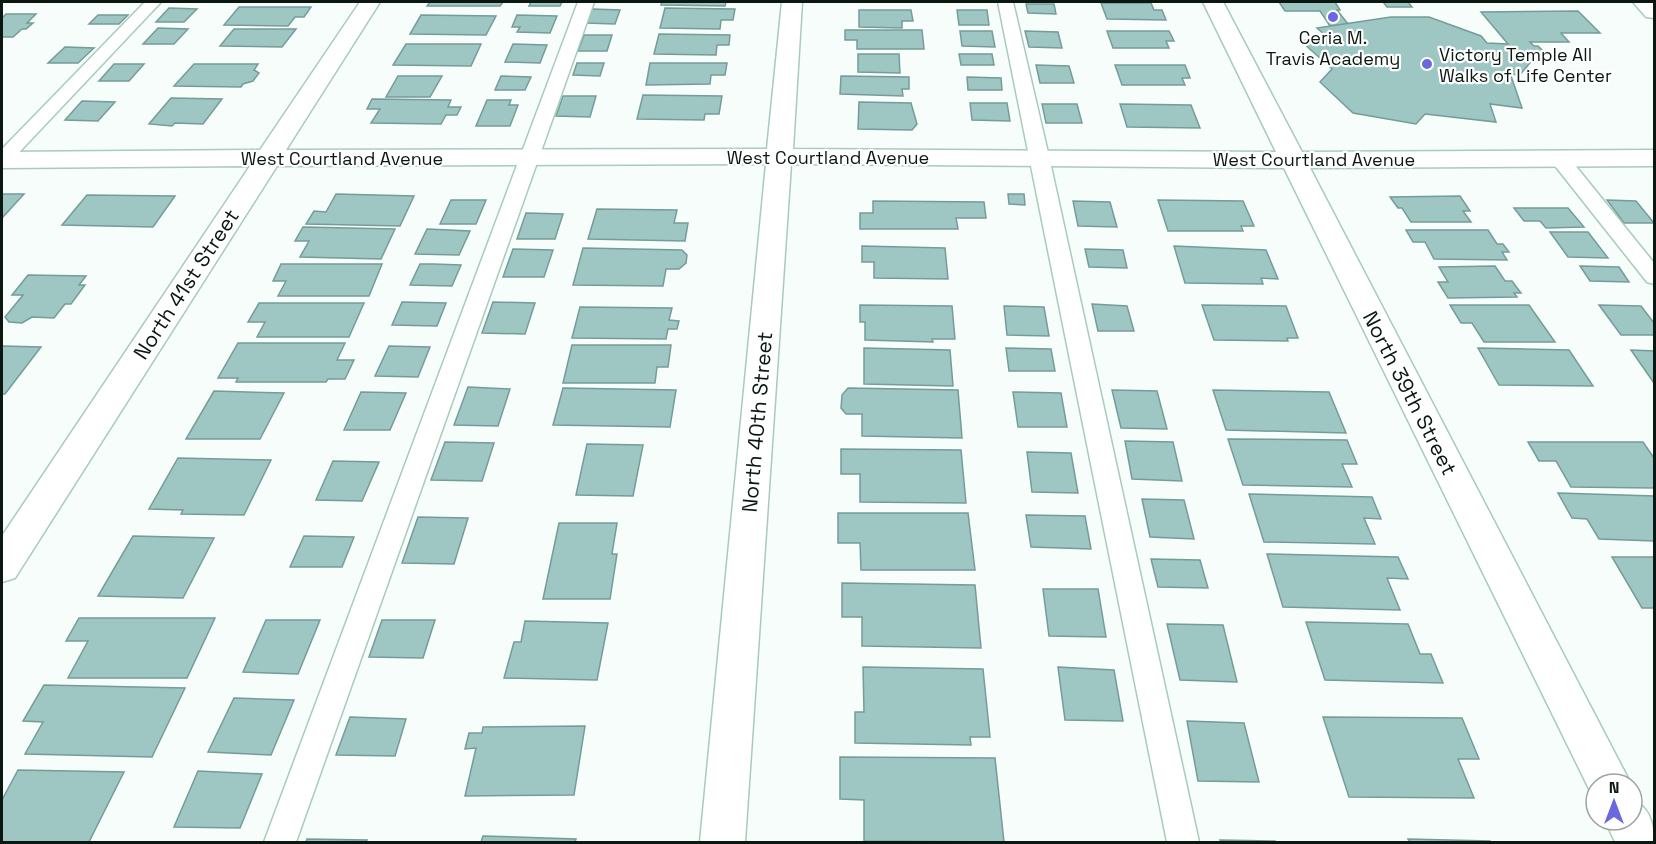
<svg xmlns="http://www.w3.org/2000/svg" width="1656" height="844" font-family="'Space Grotesk',sans-serif">
<style>
.building{fill:#9ec7c3;stroke:#759c98;stroke-width:1.5}
.lines{fill:none;stroke-linecap:round;stroke-linejoin:round}
.lane-casing{stroke:#a8cbbb;stroke-width:3}
.street-casing{stroke:#a8cbbb;stroke-width:3}
.lane{fill:#fff;fill-rule:evenodd}
.street{fill:#fff;fill-rule:evenodd}
.poi-dot{fill:#6b67e1;stroke:#fff;stroke-width:2}
.labels{text-anchor:middle;dominant-baseline:central;stroke-width:4.5;stroke-linejoin:round;paint-order:stroke}
.far-poi-label{font-size:18px;fill:#0b1812;stroke:#fff}
.far-street-label{font-size:18px;fill:#0b1812;stroke:#fff}
.street-label{font-size:21px;fill:#0b1812;stroke:#fff}
</style>
<rect width="100%" height="100%" fill="#f6fdfa"/>
<!-- building -->
<g class="building">
<path d="M430 2H503L500 6H427Z"/>
<path d="M531 2H562L560 6H529Z"/>
<path d="M662 2H726L725 6 661 5Z"/>
<path d="M1279 2H1335L1340 10H1337L1348 24 1330 26 1320 11H1285Z"/>
<path d="M1383 2H1408L1412 7H1387Z"/>
<path d="M1101 3H1151L1154 10H1162L1166 20 1107 19Z"/>
<path d="M1026 4H1054L1056 14 1028 13Z"/>
<path d="M239 7H311L304 17H295L288 26 224 25Z"/>
<path d="M169 8 197 9 184 22H156Z"/>
<path d="M665 8 735 9 733 20H721L720 29 660 28Z"/>
<path d="M592 9 620 10 615 24 586 23Z"/>
<path d="M859 10H911L913 21H902V28L859 27Z"/>
<path d="M957 10H987L989 25H959Z"/>
<path d="M1578 11 1600 33H1561L1569 42H1530L1534 46H1538L1546 54H1542L1545 58H1534L1519 76 1510 73 1522 108 1490 104 1496 122 1425 114 1416 124 1353 113 1320 82 1332 69 1301 41 1327 37 1317 28 1391 17H1429L1481 36 1487 43 1508 44 1481 12Z"/>
<path d="M6 14H36L27 23H33L26 29H22L13 37H2V18Z"/>
<path d="M98 15H128L119 24H89Z"/>
<path d="M421 15 496 16 486 35 410 34Z"/>
<path d="M517 15 557 16 550 33 517 32 520 27H512Z"/>
<path d="M158 28 188 29 174 44H143Z"/>
<path d="M234 29H296L282 47 220 46Z"/>
<path d="M845 30H922L924 49H857V40H845Z"/>
<path d="M960 31H992L995 47 962 46Z"/>
<path d="M1025 31 1058 32 1062 48 1029 47Z"/>
<path d="M1107 31H1169L1174 41H1166L1169 48H1113Z"/>
<path d="M659 34 730 35 729 45H717L716 55 654 54Z"/>
<path d="M584 35H612L607 51H578Z"/>
<path d="M406 44H481L471 66 393 65Z"/>
<path d="M513 44 547 45 540 63 505 62Z"/>
<path d="M65 47 94 48 78 63H48Z"/>
<path d="M858 54H899L900 73 858 72Z"/>
<path d="M959 54H992L994 65H961Z"/>
<path d="M577 63H604L600 76 573 75Z"/>
<path d="M650 63H727L725 75H711L710 84 646 85Z"/>
<path d="M114 64H144L129 81H99Z"/>
<path d="M194 64H258L254 70 259 73 253 81 243 84 241 87 174 86Z"/>
<path d="M1036 65 1069 66 1074 83H1040Z"/>
<path d="M1115 65H1185L1190 78H1182L1185 85H1122Z"/>
<path d="M398 76H442L430 97H386Z"/>
<path d="M501 76 531 77 525 90H495Z"/>
<path d="M841 76 909 77V89H902L903 96 840 94Z"/>
<path d="M967 77 1001 78 1002 90H968Z"/>
<path d="M643 95 722 96 719 114H705L704 120 637 119Z"/>
<path d="M563 96H596L590 117 556 116Z"/>
<path d="M171 98 222 99 203 124 175 123 172 126 149 124Z"/>
<path d="M372 99 451 100 448 107H461L457 115H446L441 124 371 123 380 109H367Z"/>
<path d="M487 100H511L509 105H518L510 126H476Z"/>
<path d="M82 101 115 102 98 121 65 120Z"/>
<path d="M859 102 911 103 917 124 912 130 858 129Z"/>
<path d="M970 103H1007L1010 121 972 120Z"/>
<path d="M1042 104H1077L1082 123H1046Z"/>
<path d="M1120 104 1191 105 1200 128 1127 127Z"/>
<path d="M2 194H24L2 218Z"/>
<path d="M336 194 414 196 400 226 306 224 314 211 326 212Z"/>
<path d="M1008 194H1024L1025 205 1009 204Z"/>
<path d="M87 195 175 196 153 227 62 225Z"/>
<path d="M1460 196 1470 211H1463L1471 222H1411L1402 208H1398L1390 197Z"/>
<path d="M451 200H486L476 224H440Z"/>
<path d="M1158 200 1243 201 1254 226H1241L1243 231H1168Z"/>
<path d="M1607 200 1636 201 1654 223H1624Z"/>
<path d="M873 201 984 202 986 218H956L958 229H860V213H873Z"/>
<path d="M1073 201 1110 202 1117 227 1078 226Z"/>
<path d="M1514 208H1568L1584 227 1546 228 1540 221H1524Z"/>
<path d="M597 209 677 210 674 223H688L685 241 588 239Z"/>
<path d="M526 213 563 214 555 239H517Z"/>
<path d="M303 227 395 229 381 259 300 257 309 241H295Z"/>
<path d="M427 229 470 231 459 255 415 254Z"/>
<path d="M1406 230H1488L1497 244H1503L1509 252H1502L1507 260 1434 259 1425 242H1413Z"/>
<path d="M1550 232H1588L1608 258 1568 257Z"/>
<path d="M862 246 945 248 948 279 874 278V262H862Z"/>
<path d="M1174 246 1266 250 1278 279 1261 278 1263 284 1185 283Z"/>
<path d="M583 248 682 250 687 255 686 263 679 269H666L663 286 573 285Z"/>
<path d="M513 249 553 250 544 277H503Z"/>
<path d="M1085 249 1123 250 1127 268 1089 267Z"/>
<path d="M281 264H382L369 296H278L286 281H273Z"/>
<path d="M420 264H433L461 265 452 286 410 285Z"/>
<path d="M1495 266 1505 281H1512L1521 293H1514L1517 297 1448 298 1438 282H1448L1439 267Z"/>
<path d="M1580 266 1619 267 1629 282 1590 281Z"/>
<path d="M28 275 86 276 79 285H85L71 304H65L54 318 32 317 22 323 9 322 5 317 23 295H12Z"/>
<path d="M402 302 446 303 437 326 392 325Z"/>
<path d="M493 302 535 303 525 334 482 333Z"/>
<path d="M259 303H364L349 337H257L265 322H248Z"/>
<path d="M1092 304 1127 306 1134 331H1098Z"/>
<path d="M860 305 952 306 955 339H932L933 342 865 340V322H860Z"/>
<path d="M1202 305 1286 306 1298 338H1287L1288 341 1214 340Z"/>
<path d="M1450 305H1529L1555 342H1484L1472 323H1461Z"/>
<path d="M1599 305 1641 306 1654 323V335H1621Z"/>
<path d="M1004 306 1044 307 1049 336 1007 335Z"/>
<path d="M580 307 672 308 669 320 679 321 677 329H668L666 339 572 338Z"/>
<path d="M238 343H345L337 360H354L345 379H328L326 382H236L238 378H218Z"/>
<path d="M572 345H671L668 367H657L655 383H563Z"/>
<path d="M2 346 41 347 5 394H2Z"/>
<path d="M389 346 430 347 418 377 375 376Z"/>
<path d="M864 348 950 350 953 386 864 384Z"/>
<path d="M1006 348 1051 349 1055 371H1009Z"/>
<path d="M1478 348 1569 350 1593 386 1499 385Z"/>
<path d="M1631 350 1654 351V383Z"/>
<path d="M468 387 510 389 498 426 454 425Z"/>
<path d="M563 388 676 390 670 427 553 425Z"/>
<path d="M848 388 958 390 962 438 862 436V414H846L841 408 842 395Z"/>
<path d="M1112 390 1157 391 1167 429 1121 428Z"/>
<path d="M1213 390 1329 392 1346 433 1226 430Z"/>
<path d="M214 391 284 393 260 439H186Z"/>
<path d="M361 392 406 393 390 430H344Z"/>
<path d="M1013 392 1061 393 1067 427H1018Z"/>
<path d="M1228 439 1347 440 1357 464H1342L1352 487 1243 485Z"/>
<path d="M1125 441 1173 442 1182 481 1132 479Z"/>
<path d="M445 442 494 443 482 481 431 480Z"/>
<path d="M1528 442H1643L1654 458V488L1571 487 1556 461H1539Z"/>
<path d="M587 444 643 445 633 496 576 495Z"/>
<path d="M841 449 961 450 966 503 860 502V474H841Z"/>
<path d="M1027 452 1071 453 1078 493 1032 492Z"/>
<path d="M178 458 271 460 244 515 181 514 183 510 149 509Z"/>
<path d="M333 461 379 462 362 501 316 500Z"/>
<path d="M1558 493 1654 496V541L1599 539 1587 519 1572 518Z"/>
<path d="M1249 494 1372 497 1381 519 1364 518 1375 544 1264 542Z"/>
<path d="M1142 499 1184 500 1194 539 1150 537Z"/>
<path d="M838 513H968L975 570H861L860 543H838Z"/>
<path d="M1026 515 1085 516 1091 549 1031 547Z"/>
<path d="M418 517 468 518 454 564 402 563Z"/>
<path d="M559 523H617L612 554H617L610 599H543Z"/>
<path d="M133 536 214 538 183 598 98 596Z"/>
<path d="M304 536 354 537 342 567H290Z"/>
<path d="M1267 554 1398 557 1408 579 1387 578 1400 610 1283 607Z"/>
<path d="M1612 557H1654V608H1642Z"/>
<path d="M1151 559 1200 560 1208 588 1158 587Z"/>
<path d="M842 583 975 585 981 648 862 646V617H842Z"/>
<path d="M1043 589H1098L1106 637 1049 636Z"/>
<path d="M79 618H215L187 678H68L88 641H66Z"/>
<path d="M266 620H320L298 674 243 672Z"/>
<path d="M382 620H435L423 658 369 657Z"/>
<path d="M525 621 608 623 597 680 504 678 514 642H521Z"/>
<path d="M1306 622 1408 624 1420 654H1431L1443 683 1325 680Z"/>
<path d="M1167 624 1223 625 1237 682 1180 680Z"/>
<path d="M863 667 983 669 990 737H970L971 745 855 743V712H864Z"/>
<path d="M1058 667 1114 670 1123 721 1065 720Z"/>
<path d="M44 685 185 688 152 757 25 754 43 722 23 721Z"/>
<path d="M234 698 294 700 271 755 208 752Z"/>
<path d="M350 717 406 719 395 756 336 755Z"/>
<path d="M1323 717 1462 718 1479 759H1458L1474 798 1349 797Z"/>
<path d="M1187 721 1244 723 1259 782 1198 781Z"/>
<path d="M585 726 574 795 465 796 476 748 465 749 469 733H482L483 727Z"/>
<path d="M840 757 995 758 1004 842 864 841V800L840 799Z"/>
<path d="M18 770 124 772 89 842H2V800Z"/>
<path d="M198 771 262 774 240 828 174 827Z"/>
<path d="M483 836 576 839 575 842H481Z"/>
<path d="M307 839 367 840 366 842H306Z"/>
<path d="M1408 839 1490 841 1491 842H1410Z"/>
<path d="M1220 840 1275 841 1276 842H1221Z"/>
</g>
<g class="lines">
<!-- lane casing -->
<g class="lane-casing">
<g id="lane">
<path d="M145 2H161L9 163 2 164V149Z"/>
<path d="M578 2H594L296 842H264Z"/>
<path d="M998 2H1013L1049 157 1199 842H1167Z"/>
<path d="M1559 152 1566 154 1654 263V284L1647 282 1552 162 1550 158 1552 154Z"/>
</g>
</g>
<!-- street casing -->
<g class="street-casing">
<g id="street">
<path d="M360 2H380L286 150 767 149 782 2H802L793 149 1276 152 1203 2H1223L1302 152 1654 150V166L1310 168 1631 784H1596V800L1594 799 1284 168 791 164 745 842H700L766 164 277 166 15 578 2 582V536L250 166 2 168V152L260 150Z"/>
<path d="M1633 2H1654V18L1646 17Z"/>
<path d="M1632 800C1650 807 1654 824 1654 842H1615L1605 820H1632Z"/>
</g>
</g>
<!-- lane -->
<use href="#lane" class="lane"/>
<!-- street -->
<use href="#street" class="street"/>
</g>
<!-- markers -->
<g class="poi-dot">
<circle cx="1333" cy="17" r="6"/>
<circle cx="1427" cy="64" r="6"/>
</g>
<g class="labels">
<!-- far-poi labels -->
<g class="far-poi-label">
<text x="1333" y="37">Ceria M.<tspan x="1333" dy="21">Travis Academy</tspan></text>
<text x="1439" y="54" text-anchor="start">Victory Temple All<tspan x="1439" dy="21">Walks of Life Center</tspan></text>
</g>
<!-- far-street labels -->
<g class="far-street-label">
<text x="828" y="157">West Courtland Avenue</text>
<text x="342" y="158">West Courtland Avenue</text>
<text x="1314" y="159">West Courtland Avenue</text>
</g>
<!-- street labels -->
<g class="street-label">
<text transform="translate(186 284) rotate(-57)">North 41st Street</text>
<text transform="translate(1410 393) rotate(63)">North 39th Street</text>
<text transform="translate(757 422) rotate(-85)">North 40th Street</text>
</g>
</g>
<!-- border -->
<rect width="1656" height="844" fill="none" stroke="#0b1812" stroke-width="6"/>
<!-- north arrow -->
<g transform="translate(1614 802)"><circle r="28" fill="#ffffff" stroke="#9da3a0" stroke-width="1.5"/>
<path d="M0-4.5L10 22L0 15L-10 22Z" fill="#6b67e1"/>
<text y="-9" font-size="16" font-weight="bold" text-anchor="middle" fill="#0b1812">N</text>
</g>
</svg>
